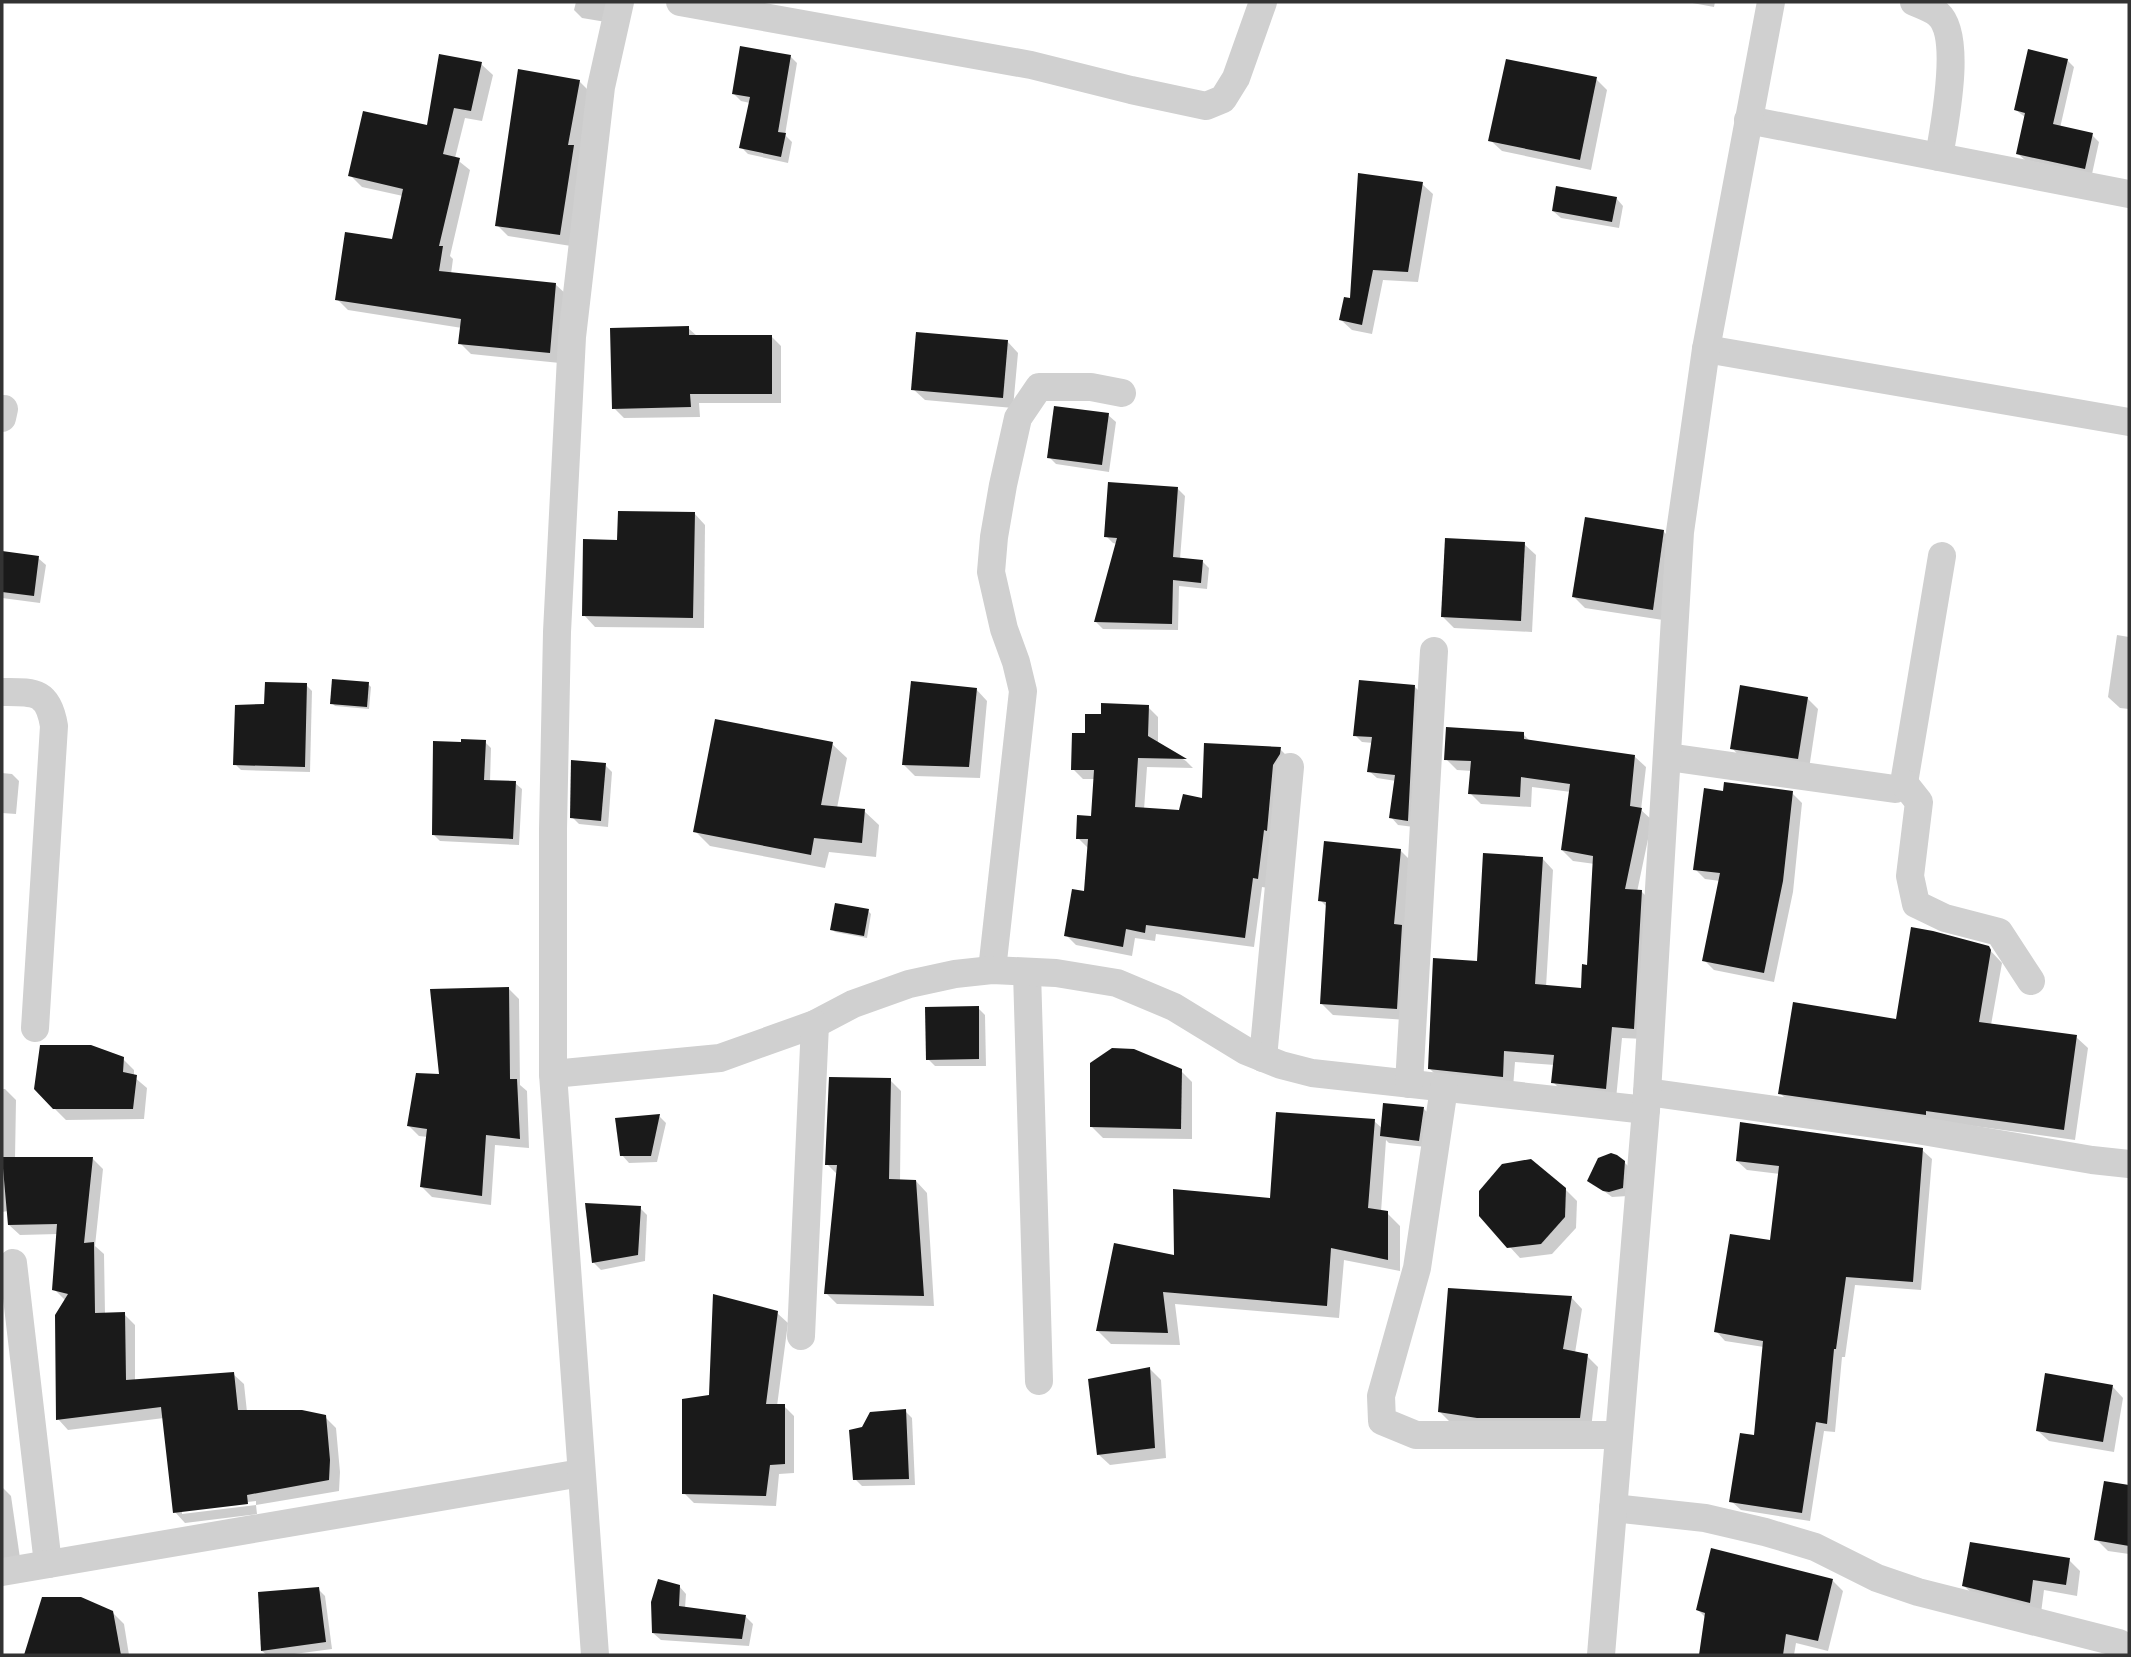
<svg xmlns="http://www.w3.org/2000/svg" width="2131" height="1657" font-family="'PT Sans',sans-serif">
<style>
.shadow{fill:#0003;fill-rule:evenodd}
.building{fill:#1a1a1a}
.lines{fill:none;stroke-linecap:round;stroke-linejoin:round}
.street{stroke:#d0d0d0;stroke-width:28}
</style>
<rect width="100%" height="100%" fill="#fff"/>
<!-- shadow -->
<g class="shadow">
<path d="M576 2H610L606 22 582 18 574 10Z"/>
<path d="M1687 2H1715L1714 7Z"/>
<path d="M790 56 797 63 785 135 792 142 788 163 748 154 741 147 750 103 741 101 734 94Z"/>
<path d="M2067 60 2074 67 2060 128 2092 135 2099 142 2092 174 2025 160 2018 154 2026 118 2016 110Z"/>
<path d="M481 64 493 75 482 121 465 118 455 158 470 170 450 256 453 259 451 274 555 284 567 295 560 363 471 354 460 343 462 328 348 310 337 299 393 241 403 196 362 187 350 175 428 127Z"/>
<path d="M1596 79 1607 90 1591 170 1502 151 1490 140Z"/>
<path d="M579 81 591 93 571 246 508 236 497 225Z"/>
<path d="M1422 184 1433 194 1418 282 1383 280 1372 334 1352 330 1341 320Z"/>
<path d="M1616 198 1623 206 1619 228 1561 218 1553 211Z"/>
<path d="M688 328 697 336H771L781 346V403H699L700 417 624 418 614 408Z"/>
<path d="M1007 341 1018 353 1013 408 925 400 913 389Z"/>
<path d="M1108 415 1116 422 1109 472 1056 464 1049 457Z"/>
<path d="M1178 489 1185 496 1180 559 1202 561 1209 568 1207 589 1179 586 1178 630 1103 629 1096 622 1117 544 1113 543 1106 536Z"/>
<path d="M694 513 705 525 704 628 595 627 584 615Z"/>
<path d="M1663 531 1674 542 1663 620 1585 608 1574 597Z"/>
<path d="M1524 544 1536 555 1532 632 1454 628 1443 617Z"/>
<path d="M2 553 38 558 46 565 40 603 2 598Z"/>
<path d="M2117 635 2129 637V709L2120 708 2108 697Z"/>
<path d="M368 684 371 687 369 709 335 706 332 703Z"/>
<path d="M306 685 312 691 310 772 241 770 235 764Z"/>
<path d="M1415 687 1422 694 1414 827 1398 825 1391 817 1396 781 1377 778 1369 771 1373 743 1362 742 1355 735Z"/>
<path d="M976 689 987 701 980 778 915 776 904 765Z"/>
<path d="M1807 698 1818 709 1809 769 1743 760 1732 748Z"/>
<path d="M1148 707 1158 717V744L1186 761 1193 768 1147 767 1144 810 1180 812 1204 800 1280 749 1290 759 1268 888 1262 887 1254 947 1156 934 1155 941 1135 938 1132 956 1076 945 1066 935 1086 893 1088 848 1078 838 1092 818 1095 779H1083L1073 769 1086 735 1102 716Z"/>
<path d="M1523 734 1531 742 1634 756 1646 767 1641 810 1652 820 1637 892H1642L1653 903 1645 1039 1622 1038 1616 1099 1564 1093 1553 1082 1555 1065 1515 1062 1513 1088 1441 1080 1429 1068 1478 963 1542 858 1553 870 1546 987 1583 989 1588 967 1595 864 1573 861 1562 850 1571 792 1532 787 1531 807 1481 804 1470 793 1472 771 1457 770 1446 759Z"/>
<path d="M485 742 491 748 490 782 515 783 522 789 519 845 440 841 434 835Z"/>
<path d="M832 744 847 758 837 808 864 811 879 825 876 857 829 852 825 868 710 846 695 831Z"/>
<path d="M605 765 612 772 608 827 579 824 572 817Z"/>
<path d="M2 773 12 774 19 781 16 814 2 813Z"/>
<path d="M1725 793H1792L1802 803 1793 892 1774 982 1714 970 1704 960 1720 881 1705 879 1695 869Z"/>
<path d="M1401 851 1412 862 1407 1020 1333 1015 1321 1003 1328 908 1320 900Z"/>
<path d="M868 911 871 914 867 938 835 932 832 929Z"/>
<path d="M1988 948 2002 963 1991 1025 2076 1037 2088 1048 2075 1140 1937 1121 1791 1104 1780 1093 1897 1021Z"/>
<path d="M509 989 519 999 520 1085 527 1091 529 1148 495 1145 491 1205 432 1197 422 1187 428 1137 419 1136 409 1126 441 1076Z"/>
<path d="M978 1008 985 1015 986 1066H935L928 1059Z"/>
<path d="M123 1059 134 1070V1077L147 1088 144 1119 66 1120 54 1108Z"/>
<path d="M1181 1071 1192 1082V1139L1103 1138 1092 1127Z"/>
<path d="M890 1080 901 1091 900 1181H916L927 1193 934 1306 837 1304 826 1293 838 1175 827 1164Z"/>
<path d="M2 1089H5L16 1100 15 1159H93L103 1169 95 1246 104 1254 105 1314H124L135 1325V1381L233 1374 244 1384 247 1412 325 1417 336 1428 340 1472 339 1491 256 1505 257 1514 185 1523 175 1512 164 1418 68 1430 58 1419 66 1301 54 1289 58 1234 20 1235 9 1225 8 1211 2 1212ZM256 1501V1505L182 1514V1510Z"/>
<path d="M1424 1109 1431 1116 1426 1147 1389 1143 1386 1140 1381 1212 1387 1213 1400 1226V1271L1344 1260 1339 1318 1175 1304 1180 1345 1111 1344 1098 1331 1176 1257 1272 1200 1374 1121 1383 1129Z"/>
<path d="M659 1116 666 1123 657 1162 629 1163 622 1155Z"/>
<path d="M1922 1150 1932 1159 1921 1290 1855 1285 1845 1357H1842L1835 1432 1824 1431 1810 1521 1741 1510 1731 1501 1756 1437 1764 1347 1725 1341 1716 1331 1772 1242 1780 1174 1747 1170 1737 1161Z"/>
<path d="M1624 1162 1632 1170 1628 1196 1612 1197 1589 1180Z"/>
<path d="M1565 1189 1577 1201 1576 1228 1552 1254 1520 1258 1509 1246Z"/>
<path d="M640 1208 647 1215 645 1261 601 1270 593 1262Z"/>
<path d="M1571 1297 1582 1309 1575 1353 1587 1356 1598 1367 1591 1429 1451 1423 1440 1412Z"/>
<path d="M777 1313 788 1323 777 1406H784L794 1416V1473L779 1474 776 1506 694 1503 684 1493 711 1397Z"/>
<path d="M1150 1369 1161 1380 1166 1458 1110 1465 1098 1454Z"/>
<path d="M2112 1386 2123 1398 2114 1452 2049 1441 2037 1430Z"/>
<path d="M905 1411 912 1418 915 1485 862 1486 855 1479 864 1428Z"/>
<path d="M2106 1483 2129 1487V1554L2108 1551 2096 1539Z"/>
<path d="M2 1487 11 1496 21 1565 2 1567Z"/>
<path d="M2069 1560 2080 1571 2077 1596 2044 1590 2041 1613 1976 1597 1964 1586Z"/>
<path d="M1833 1581 1843 1591 1828 1651 1796 1643 1794 1655H1701L1706 1618 1698 1610Z"/>
<path d="M679 1586 686 1594 685 1608 746 1617 753 1624 749 1646 661 1640 653 1633Z"/>
<path d="M318 1589 325 1596 332 1649 287 1655H267L262 1651Z"/>
<path d="M112 1612 124 1624 129 1655H30L29 1643Z"/>
</g>
<!-- building -->
<g class="building">
<path d="M740 46 791 55 778 132 786 133 781 157 739 148 750 97 732 94Z"/>
<path d="M2028 49 2068 59 2053 124 2093 133 2085 169 2016 154 2025 113 2014 110Z"/>
<path d="M439 54 482 62 471 111 454 108 443 154 460 158 439 246H443L439 271 556 283 550 353 458 344 461 319 335 300 345 232 392 239 403 189 348 176 363 111 427 125Z"/>
<path d="M1506 59 1597 77 1580 160 1488 141Z"/>
<path d="M518 69 580 80 568 145H574L560 235 495 226Z"/>
<path d="M1358 173 1423 182 1408 272 1373 270 1362 325 1339 320 1344 297 1350 298Z"/>
<path d="M1556 186 1617 197 1612 222 1552 211Z"/>
<path d="M689 326V335H772V394H690L691 407 612 409 610 328Z"/>
<path d="M916 332 1008 340 1003 398 911 390Z"/>
<path d="M1054 406 1109 413 1102 465 1047 458Z"/>
<path d="M1108 482 1178 487 1173 557 1203 560 1201 583 1173 580 1172 624 1094 622 1117 538 1104 537Z"/>
<path d="M618 511 695 512 693 618 582 616 583 539 617 540Z"/>
<path d="M1585 517 1664 530 1653 610 1572 597Z"/>
<path d="M1445 538 1525 542 1521 621 1441 617Z"/>
<path d="M2 551 39 556 34 596 2 592Z"/>
<path d="M332 679 369 682 367 707 330 704Z"/>
<path d="M1359 680 1415 685 1408 821 1389 818 1395 775 1367 772 1372 737 1353 736Z"/>
<path d="M911 681 977 688 969 767 902 765Z"/>
<path d="M265 682 307 683 305 767 233 765 235 705 264 704Z"/>
<path d="M1740 685 1808 697 1798 759 1730 749Z"/>
<path d="M1101 703 1149 705 1148 736 1187 759 1138 758 1135 807 1179 810 1183 794 1202 798 1204 743 1281 747 1280 754 1273 765 1267 831 1264 830 1258 879 1253 878 1245 938 1146 925 1145 933 1126 929 1123 947 1064 936 1072 889 1084 891 1088 839H1076L1077 815 1091 816 1094 770H1071L1072 733H1085V714H1101Z"/>
<path d="M715 719 833 742 821 805 865 809 862 843 814 838 811 855 693 832Z"/>
<path d="M1446 727 1524 732V739L1635 755 1630 806 1642 808 1625 889 1642 890 1634 1029 1612 1027 1606 1089 1551 1083 1554 1055 1504 1051 1503 1077 1428 1069 1433 958 1477 961 1483 853 1543 857 1535 984 1581 988 1582 964 1587 965 1593 856 1561 850 1570 784 1521 777 1520 797 1468 794 1471 761 1444 760Z"/>
<path d="M461 739 486 740 484 780 516 781 513 839 432 835 433 741 461 742Z"/>
<path d="M571 760 606 763 601 821 570 818Z"/>
<path d="M1724 782 1793 791 1783 881 1764 973 1702 961 1720 873 1693 870 1704 788 1723 791Z"/>
<path d="M1324 841 1401 849 1394 924 1402 925 1397 1009 1320 1004 1326 902 1318 901Z"/>
<path d="M835 903 869 909 864 936 830 930Z"/>
<path d="M1911 927 1933 931 1989 946 1991 950 1979 1022 2077 1035 2064 1130 1926 1111V1115L1778 1094 1793 1002 1896 1019Z"/>
<path d="M509 987 510 1079H517L520 1139 486 1135 482 1196 420 1187 427 1129 407 1126 416 1073 439 1074 430 989Z"/>
<path d="M979 1006V1059L926 1060 925 1007Z"/>
<path d="M40 1045H91L124 1057 123 1072 137 1075 133 1109H53L34 1089Z"/>
<path d="M1112 1048 1134 1049 1182 1069 1181 1129 1090 1127V1063Z"/>
<path d="M829 1077 891 1078 889 1179 916 1180 924 1296 824 1294 837 1165H825Z"/>
<path d="M1383 1103 1424 1107 1419 1141 1380 1136Z"/>
<path d="M1276 1112 1375 1119 1368 1208 1388 1211V1260L1331 1248 1327 1306 1163 1292 1168 1333 1096 1331 1114 1243 1174 1255 1173 1189 1270 1198Z"/>
<path d="M660 1114 651 1156H620L615 1118Z"/>
<path d="M1740 1122 1923 1148 1913 1282 1846 1277 1836 1349H1834L1827 1424 1816 1422 1802 1513 1729 1502 1740 1433 1754 1435 1763 1341 1714 1332 1730 1234 1770 1240 1779 1166 1736 1161Z"/>
<path d="M1611 1153 1617 1155 1625 1161 1623 1188 1609 1192 1603 1191 1587 1181 1598 1158Z"/>
<path d="M2 1157H93L84 1243 94 1242 95 1313 125 1312 126 1380 234 1372 238 1410H302L326 1415 330 1460 329 1480 247 1495 248 1504 173 1513 161 1407 56 1420 55 1315 68 1294 52 1290 57 1224 8 1225Z"/>
<path d="M1531 1159 1566 1188 1565 1217 1541 1244 1507 1248 1479 1216V1191L1502 1164Z"/>
<path d="M585 1203 641 1206 638 1255 592 1263Z"/>
<path d="M1448 1288 1572 1296 1563 1349 1588 1354 1580 1418H1477L1438 1412Z"/>
<path d="M713 1294 778 1311 766 1404H785V1464L770 1465 766 1496 682 1494V1399L709 1395Z"/>
<path d="M1150 1367 1155 1448 1097 1455 1088 1379Z"/>
<path d="M2045 1373 2113 1385 2103 1442 2036 1431Z"/>
<path d="M906 1409 909 1479 853 1480 849 1430 862 1427 870 1412Z"/>
<path d="M2104 1481 2129 1485V1546L2094 1540Z"/>
<path d="M1970 1542 2070 1558 2066 1585 2033 1580 2030 1603 1962 1586Z"/>
<path d="M1711 1548 1833 1579 1818 1641 1786 1634 1783 1655H1699L1705 1613 1696 1610Z"/>
<path d="M658 1579 680 1585 679 1606 746 1615 742 1639 652 1633 651 1602Z"/>
<path d="M319 1587 326 1642 261 1651 258 1592Z"/>
<path d="M42 1597H81L113 1611 121 1655H24Z"/>
</g>
<g class="lines">
<!-- street -->
<g class="street">
<path d="M680 2 1031 65 1131 90 1206 106 1223 99 1236 78 1263 2"/>
<path d="M1914 2C1921 5 1932 9 1938 14 1963 36 1944 126 1939 157"/>
<path d="M1748 120 2129 194"/>
<path d="M1706 349 2129 422"/>
<path d="M2 418 4 409"/>
<path d="M2 692C34 692 48 690 54 726L35 1028"/>
<path d="M1668 757 1895 789 1904 783 1942 556"/>
<path d="M1904 783 1919 802 1910 876 1916 904 1945 918 1999 932 2031 981"/>
<path d="M992 970 1023 691 1016 662 1004 629 991 572 994 537 1003 485 1018 418 1039 387H1091L1122 393"/>
<path d="M1027 972 1039 1381"/>
<path d="M1263 1058 1290 767"/>
<path d="M553 1074 720 1058 815 1024 853 1004 909 984 955 974 992 970 1056 973 1117 983 1174 1007 1246 1051 1281 1065 1312 1073 1646 1110"/>
<path d="M1409 1084 1434 651"/>
<path d="M1444 1088 1417 1268 1381 1396 1382 1421 1416 1435H1619"/>
<path d="M1647 1092 1917 1130 2092 1160 2129 1164"/>
<path d="M13 1263 48 1564"/>
<path d="M801 1336 815 1024"/>
<path d="M1613 1508 1705 1518 1765 1532 1815 1547 1877 1578 1918 1592 2119 1643"/>
<path d="M2 1572 581 1473"/>
<path d="M595 1655 553 1074V829L557 632 572 337 601 87 620 2"/>
<path d="M1601 1655 1646 1110 1680 532 1706 349 1771 2"/>
</g>
</g>
<!-- border -->
<rect width="2131" height="1657" fill="none" stroke="#333333" stroke-width="7"/>
</svg>
